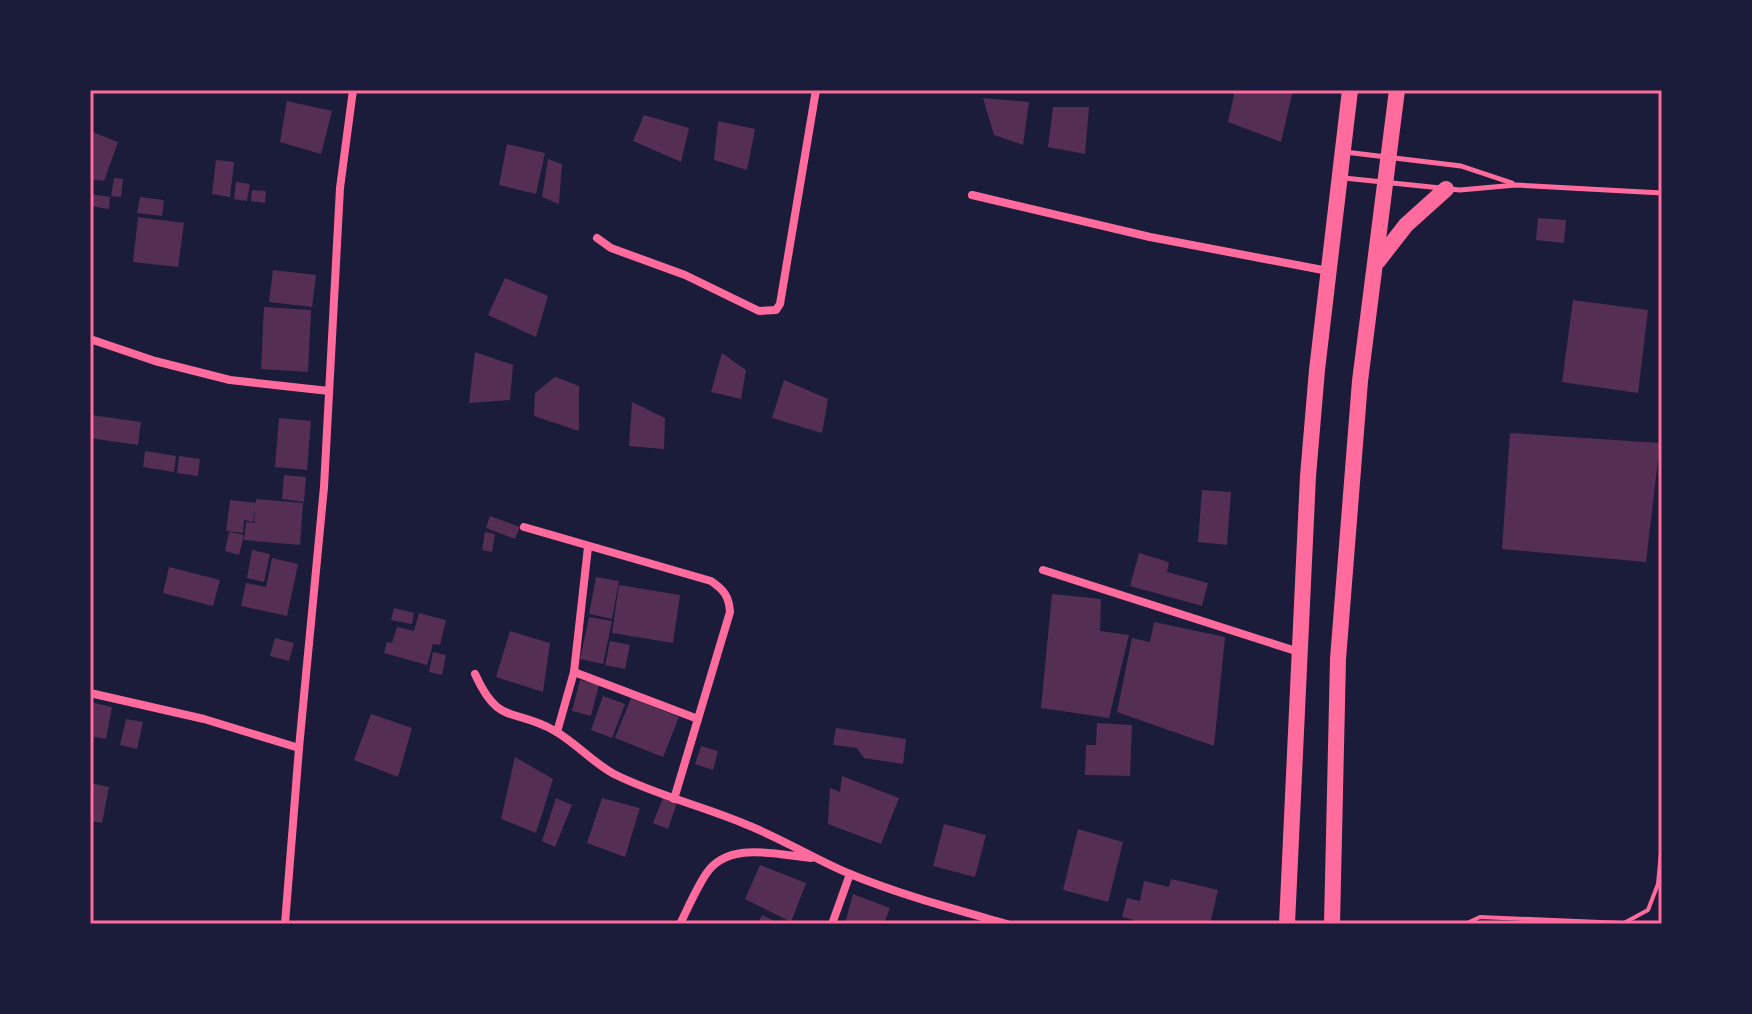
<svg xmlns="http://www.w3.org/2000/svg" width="1752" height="1014" font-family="'PT Sans',sans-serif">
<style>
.building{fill:#542f53}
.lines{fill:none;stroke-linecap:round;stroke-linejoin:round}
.path{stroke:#ff6b9d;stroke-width:4}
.service{stroke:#ff6b9d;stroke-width:5}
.minor{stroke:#ff6b9d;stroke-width:8}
.primary{stroke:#ff6b9d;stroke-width:16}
.neatline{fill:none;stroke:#ff6b9d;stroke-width:3}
</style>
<rect width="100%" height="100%" fill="#1b1b3a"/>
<!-- building -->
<g class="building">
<path d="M1235 90H1293L1281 142 1228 122Z"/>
<path d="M983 98 1029 102 1023 145 994 135Z"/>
<path d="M287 101 332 111 321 154 280 142Z"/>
<path d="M1053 107H1089L1085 154 1048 147Z"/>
<path d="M644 115 689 128 681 162 633 141Z"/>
<path d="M718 121 755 129 747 170 714 160Z"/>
<path d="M90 131 118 142 104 181 90 179Z"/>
<path d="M507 144 545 153 536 194 499 185Z"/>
<path d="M548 159 562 164 559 204 542 197Z"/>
<path d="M216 160 234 162 230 197 212 194Z"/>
<path d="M114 178 123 179 121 197 111 196Z"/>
<path d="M236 182 250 184 247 201 234 199Z"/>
<path d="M252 190 266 191 265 203 251 201Z"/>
<path d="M90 194 110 197 109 209 90 206Z"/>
<path d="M140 197 164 200 162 216 137 213Z"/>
<path d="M138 217 184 223 178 267 133 262Z"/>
<path d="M1538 218 1566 220 1564 243 1536 240Z"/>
<path d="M273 270 316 275 312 307 269 302Z"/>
<path d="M505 278 548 296 536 337 488 315Z"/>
<path d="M1573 300 1648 310 1638 393 1562 382Z"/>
<path d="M264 307 311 310 308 372 261 369Z"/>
<path d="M475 352 513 365 510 400 469 403Z"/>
<path d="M722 353 746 370 741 399 711 392Z"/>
<path d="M555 377 579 386V431L534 416 535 393Z"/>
<path d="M784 380 828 399 822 433 772 418Z"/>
<path d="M632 402 665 418 664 449 629 446Z"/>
<path d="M91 415 141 422 138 445 90 438Z"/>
<path d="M279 418 311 421 307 470 275 467Z"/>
<path d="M1510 433 1660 443 1646 562 1502 549Z"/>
<path d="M145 451 176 456 174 472 143 467Z"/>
<path d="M179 456 200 459 198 476 177 473Z"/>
<path d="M284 475 306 477 304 502 282 499Z"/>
<path d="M1202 490 1231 492 1227 545 1198 542Z"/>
<path d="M256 499 303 503 300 545 244 540 246 522 257 523 254 522 255 507 253 522 244 520 243 533 226 531 230 500 256 503Z"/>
<path d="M490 516 520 527 515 539 486 528Z"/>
<path d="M229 532 244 535 239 555 225 551Z"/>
<path d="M485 532 495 534 492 552 482 550Z"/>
<path d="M252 550 270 554 264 582 247 578Z"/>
<path d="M1139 553 1169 562 1167 572 1208 583 1202 606 1130 586Z"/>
<path d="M272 558 298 564 287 616 241 606 246 583 266 587Z"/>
<path d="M169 567 220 580 213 606 163 593Z"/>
<path d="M596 577 619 581 612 619 589 614Z"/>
<path d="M619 585 680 595 673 643 612 633Z"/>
<path d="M1052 594 1101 599 1100 631 1129 635 1109 718 1041 708Z"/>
<path d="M394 608 414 613 412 624 391 620Z"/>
<path d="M419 613 446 620 440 645 433 644 427 665 384 653 387 642 392 643 397 627 414 631Z"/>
<path d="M589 617 612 621 603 664 580 659Z"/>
<path d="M1154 622 1225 637 1214 746 1117 712 1132 638 1150 642Z"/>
<path d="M510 631 550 643 543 692 496 677Z"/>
<path d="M275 638 294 643 289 661 270 656Z"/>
<path d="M610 641 630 645 625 669 605 665Z"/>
<path d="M433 652 446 655 442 675 429 672Z"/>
<path d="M580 680 599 685 591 716 572 711Z"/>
<path d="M603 696 625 704 612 738 591 730Z"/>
<path d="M631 698 679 717 663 757 615 738Z"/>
<path d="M90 702 112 707 106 739 90 736Z"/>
<path d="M371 714 412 728 398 777 354 760Z"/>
<path d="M126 719 143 722 137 749 120 745Z"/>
<path d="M1097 723 1132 725 1130 776 1085 775 1086 745H1096Z"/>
<path d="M836 728 906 739 903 764 864 758 857 748 833 745Z"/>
<path d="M701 746 718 751 713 770 695 764Z"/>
<path d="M515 757 553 779 536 833 501 819Z"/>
<path d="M842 776 899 798 881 844 828 824 830 788 840 792Z"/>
<path d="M90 783 109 787 102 823 90 821Z"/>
<path d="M556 798 572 805 555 847 542 841Z"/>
<path d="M602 798 640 808 625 857 587 843Z"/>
<path d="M663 798 677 803 668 829 653 823Z"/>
<path d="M944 824 986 835 975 877 933 866Z"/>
<path d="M1078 829 1123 842 1108 902 1063 890Z"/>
<path d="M760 865 806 883 791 922 745 899Z"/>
<path d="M1171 879 1218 890 1210 924H1133L1134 920 1122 917 1127 898 1140 901 1144 881 1169 887Z"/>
<path d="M853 894 890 908 884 924H845Z"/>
<path d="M762 915 781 924H758Z"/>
</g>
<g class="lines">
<!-- path -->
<path class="path" d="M1465 924 1480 917 1624 923 1648 910 1658 884 1662 842"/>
<!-- service -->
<g class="service">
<path d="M1345 152 1461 166 1512 183"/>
<path d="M1344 178 1460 190 1516 185 1662 193"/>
</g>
<!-- minor -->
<g class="minor">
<path d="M972 195 1150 237 1328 271"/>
<path d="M597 238 611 248 685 275 759 311 776 310 780 304 816 90"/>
<path d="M90 339 155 361 230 380 329 391"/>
<path d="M524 527 711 581C724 590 729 596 730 612L674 799"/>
<path d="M1043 570 1299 652"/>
<path d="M574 672 698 719"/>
<path d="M475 674C499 727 513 707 555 731 576 743 592 762 614 774 656 795 702 806 745 824 781 838 814 859 850 874 901 895 954 909 1007 924"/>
<path d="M90 693 204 719 299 748"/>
<path d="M557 732 574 672 588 547"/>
<path d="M285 924 299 748 324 487 340 188 353 90"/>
<path d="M680 924C688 908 696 889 706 874 728 840 777 855 811 858"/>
<path d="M832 924 850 874"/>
</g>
<!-- primary -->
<g class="primary">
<path d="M1378 261 1406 225 1446 189"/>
<path d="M1287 924 1308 476 1317 370 1350 90"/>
<path d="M1332 924 1338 659 1360 381 1397 90"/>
</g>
</g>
<!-- border -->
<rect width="1752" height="1014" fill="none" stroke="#1b1b3a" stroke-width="184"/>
<rect x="92" y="92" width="1568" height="830" class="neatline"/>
</svg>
